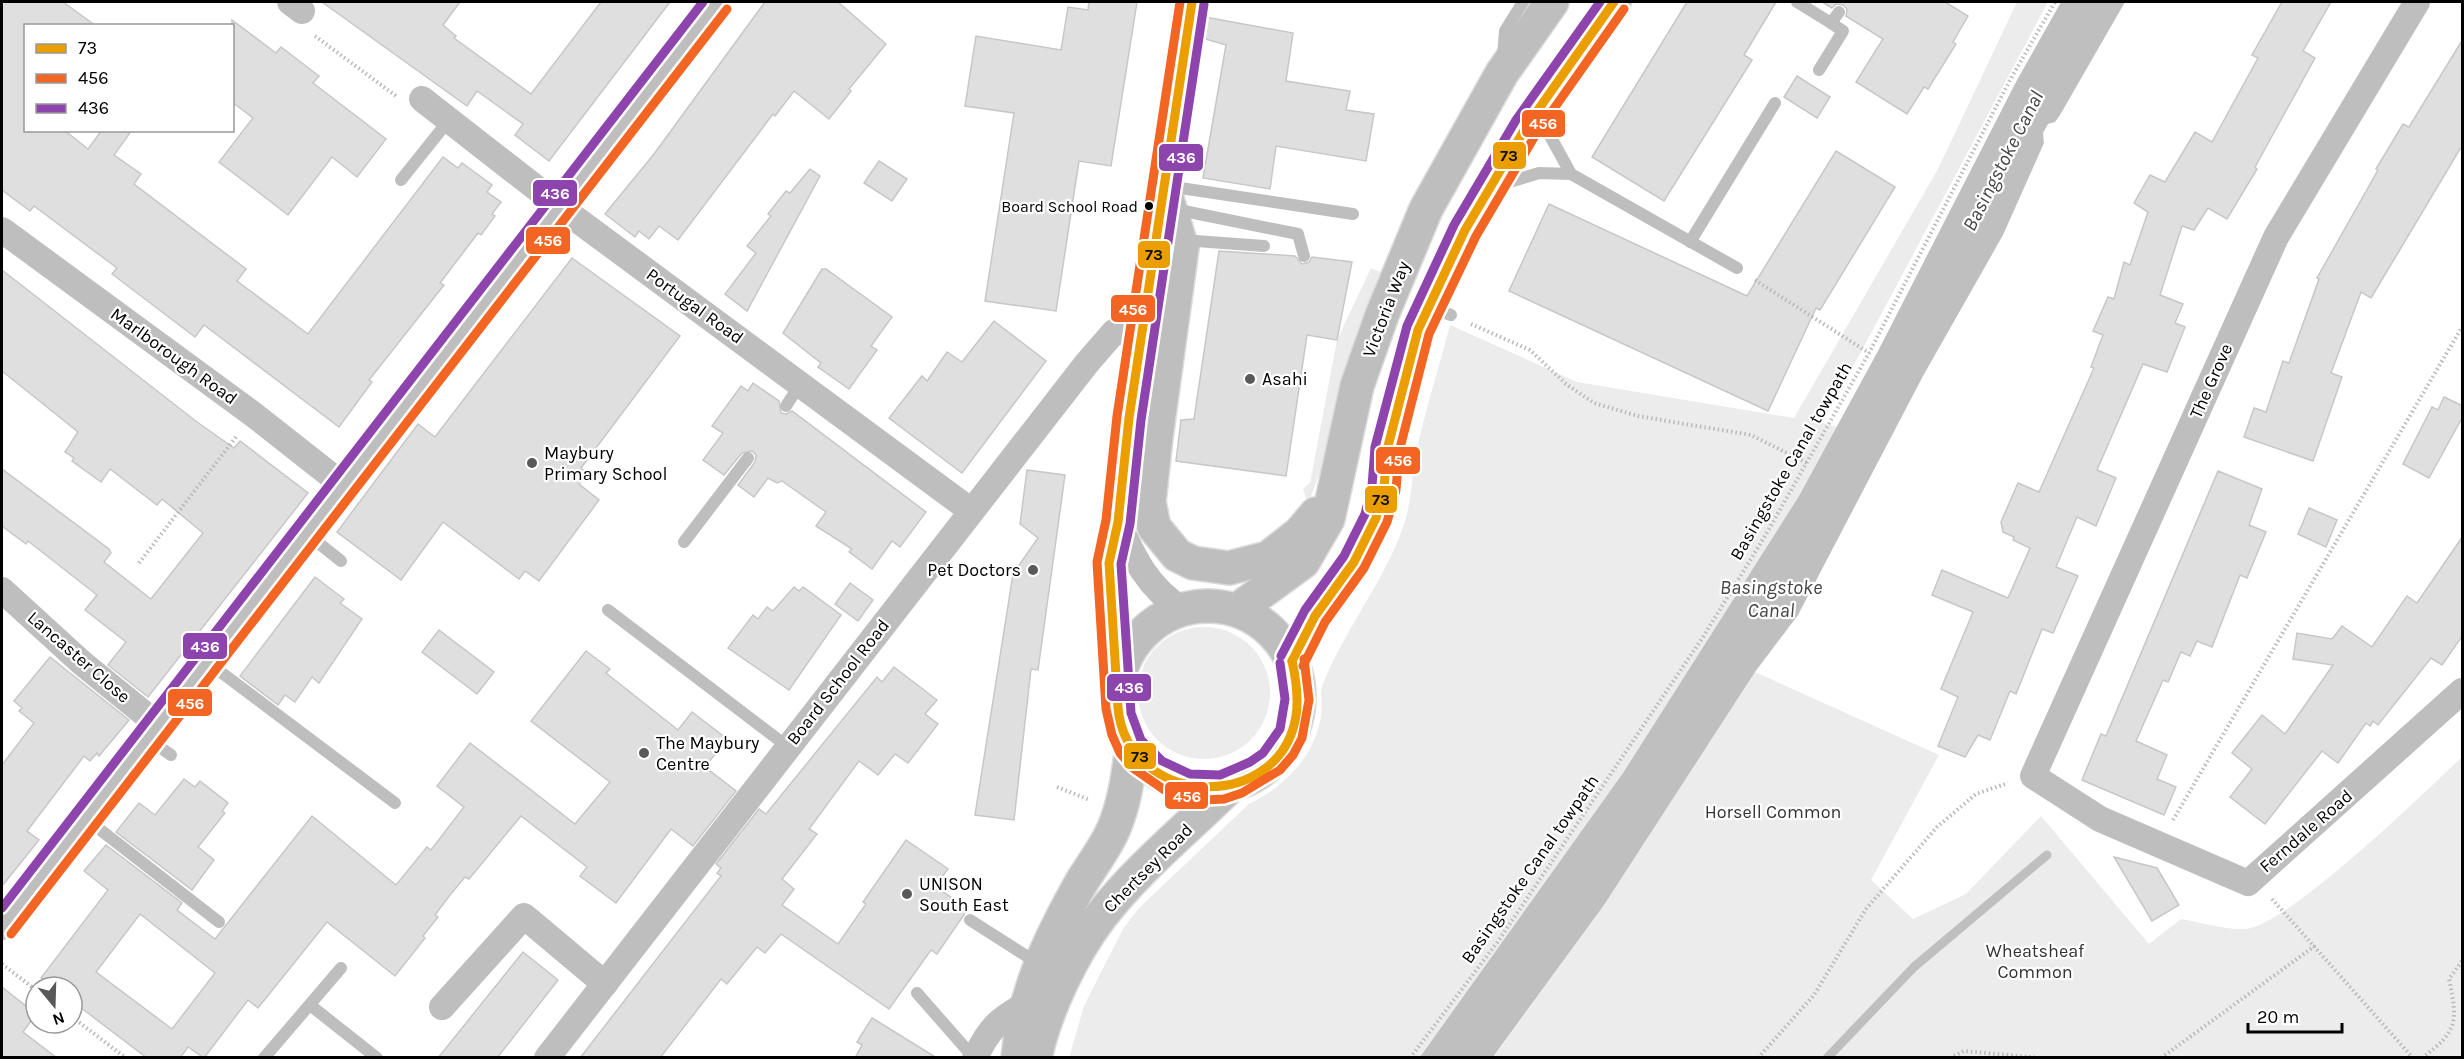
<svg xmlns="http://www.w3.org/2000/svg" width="2464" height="1059" font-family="Karla,sans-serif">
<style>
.green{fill:#ececec}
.water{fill:#bfbfbf}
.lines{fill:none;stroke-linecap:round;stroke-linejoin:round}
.stream{stroke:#bfbfbf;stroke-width:9}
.building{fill:#dfdfdf;stroke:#c7c7c7;stroke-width:1.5;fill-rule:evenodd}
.primary-casing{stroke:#dbdbdb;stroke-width:36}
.path{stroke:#b9b9b9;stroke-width:4;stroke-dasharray:1.5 3;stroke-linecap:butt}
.lane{stroke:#bebebe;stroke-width:12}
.street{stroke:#bebebe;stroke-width:26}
.primary{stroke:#bebebe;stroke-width:33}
.bus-1-casing{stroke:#fff;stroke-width:14}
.bus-2-casing{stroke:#fff;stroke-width:14}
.bus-3-casing{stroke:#fff;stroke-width:14}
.bus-1{stroke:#eb9e00;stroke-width:9}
.bus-2{stroke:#f26522;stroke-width:9}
.bus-3{stroke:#8e44ad;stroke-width:9}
.bus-dot{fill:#000;stroke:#fff;stroke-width:2}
.poi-dot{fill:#595959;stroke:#fff;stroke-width:2}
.labels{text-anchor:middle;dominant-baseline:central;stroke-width:4.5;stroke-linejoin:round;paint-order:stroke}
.bus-label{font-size:16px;fill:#000;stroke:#fff;text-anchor:end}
.street-label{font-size:18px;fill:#000;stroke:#fff}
.poi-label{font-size:18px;fill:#000;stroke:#fff;text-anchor:start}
.park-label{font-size:18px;fill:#333;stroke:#fff}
.water-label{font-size:20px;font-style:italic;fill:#444;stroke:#fff}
.line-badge{stroke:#fff;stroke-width:2}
.badge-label{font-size:16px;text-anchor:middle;font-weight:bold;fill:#fff}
.pale-badge-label{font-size:16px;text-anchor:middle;font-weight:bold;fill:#111}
</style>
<rect width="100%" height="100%" fill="#fff"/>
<!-- green -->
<g class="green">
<path d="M2017 2H2048L1823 423 1837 427 1799 496 1623 773 1420 1057 1069 1058 1084 1006 1123 929 1139 908 1249 804C1285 786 1315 756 1321 716 1323 705 1319 693 1323 684 1343 632 1383 583 1402 530 1412 504 1411 479 1416 453 1425 410 1439 368 1450 325L1577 382 1794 418 1938 169Z"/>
<path d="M1371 268 1380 272 1342 383 1320 472 1308 504 1303 489 1310 483 1337 340Z"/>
<circle cx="1204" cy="693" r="66"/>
<path d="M1755 672 1939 755 1871 880 1913 919 1966 894 2041 816 2149 944 2181 919C2200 922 2226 930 2244 929 2285 929 2427 790 2462 757V1057L1493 1058 1604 905Z"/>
</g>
<!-- water -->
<path class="water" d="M2061 2H2125L2060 115 2055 122 2048 124 2043 133 2044 143 2003 235 1923 376 1798 615 1755 672 1604 905 1493 1057H1420L1623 773 1799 496 1878 351 2016 82Z"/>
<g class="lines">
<!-- stream -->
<path class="stream" d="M1827 1058 1914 967 2047 855"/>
</g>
<!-- building -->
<g class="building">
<path d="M2 2H63L96 26H26V130H64L88 149 102 130H132L114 155 141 174 134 184 246 269 237 281 308 334 443 157 458 168 462 163 492 185 487 192 501 202 492 214 495 216 481 235 478 233 440 283 444 285 369 380 372 382 339 427 204 325 195 337 112 274 117 268 34 206 30 211 2 190Z"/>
<path d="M322 2H460L443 25 456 36 454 38 531 94 601 2H670L549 161 515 135 523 124 477 91 467 106Z"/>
<path d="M765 2H838L886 44 849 89 851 91 829 119 794 91 775 116 773 114 678 240 659 226 649 239 639 231 635 237 605 214 654 154Z"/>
<path d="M1089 2H1137L1111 166 1079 161 1056 311 985 301 1014 113 965 106 976 36 1061 50 1068 7 1088 10Z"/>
<path d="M1687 2H1776L1744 55 1752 60 1664 201 1592 157Z"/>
<path d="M1822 2H1945L1968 16 1953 42 1956 44 1928 89 1924 87 1907 114 1856 82 1883 39 1846 16 1847 9 1843 5 1836 4 1832 8Z"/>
<path d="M2282 2H2331L2303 51 2315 58 2255 167 2257 169 2227 219 2208 208 2194 230 2182 226 2160 295 2183 304 2175 323 2185 327 2167 372 2143 364 2097 470 2116 478 2096 526 2077 517 2056 567 2078 576 2053 633 2042 629 2016 694 2010 691 1990 740 1978 735 1965 757 1938 746 1958 697 1941 689 1973 612 1932 595 1942 570 2008 598 2030 548 2013 540 2014 537 2003 532 2001 522 2018 483 2039 492 2094 368 2091 367 2103 335 2093 331 2108 297 2114 299 2124 262 2130 265 2148 212 2134 203 2150 175 2165 182 2195 132 2212 142 2258 58 2252 55Z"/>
<path d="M1205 17 1293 33 1286 81 1350 91 1346 110 1374 114 1366 161 1276 146 1270 189 1203 178 1226 45 1202 38Z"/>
<path d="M232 20 276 53 281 47 319 76 313 83 386 139 357 177 332 157 288 215 219 162 253 118 232 102Z"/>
<path d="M2463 39V144L2371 298 2361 292 2331 373 2342 377 2313 461 2244 437 2254 408 2266 412 2283 361 2289 363 2319 279 2317 278 2378 170 2376 169 2403 124 2409 127Z"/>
<path d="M1797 76 1830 97 1817 118 1784 97Z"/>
<path d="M1836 151 1895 187 1820 310 1816 308 1768 411 1509 291 1549 204 1747 296Z"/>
<path d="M879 161 907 179 892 201 864 183Z"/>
<path d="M810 169 820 176 747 311 725 294 756 253 747 246 771 216 768 214 786 191 790 193Z"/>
<path d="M1219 251 1295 256 1302 264 1309 262 1312 257 1352 262 1337 340 1307 335 1286 476 1176 461 1181 420 1194 419Z"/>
<path d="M572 258 680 336 581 468 587 473 579 484 599 500 539 581 525 571 519 579 443 522 401 580 337 532 418 424 435 437Z"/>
<path d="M822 269H826L892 317 871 346 877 350 849 389 818 367 821 363 783 333Z"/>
<path d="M2 270 197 422 234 448 240 441 308 493 148 697 108 665 126 642 85 610 97 595 28 541 26 544 2 526V469L109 549 111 553 104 562 151 599 203 533 162 499 157 505 110 469 101 482 72 461 74 458 65 452 78 432 2 371Z"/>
<path d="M994 321 1046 361 962 473 889 418 922 376 927 381 947 352 962 362Z"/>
<path d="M753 383 779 401 781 413 786 414 792 411 926 512 900 547 892 541 872 569 849 552 852 549 816 526 826 512 782 481 777 483 768 478 754 497 738 485 755 462 756 455 752 451 742 453 724 475 703 460 723 433 712 426 741 386 748 391Z"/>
<path d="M2444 397 2463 406V416L2429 478 2403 464 2432 407 2438 410Z"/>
<path d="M1027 470 1065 475 1038 670 1031 669 1014 820 975 815 1013 574 1038 538 1020 524Z"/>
<path d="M2218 471 2262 489 2249 525 2266 532 2247 578 2240 575 2212 647 2197 641 2190 656 2181 652 2168 682 2163 680 2136 741 2167 755 2157 779 2176 787 2164 815 2082 780 2101 734 2106 736Z"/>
<path d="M2309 508 2337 520 2326 547 2298 534Z"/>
<path d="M2463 536V635L2442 665 2431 658 2378 725 2373 721 2370 726 2366 723 2338 763 2322 751 2265 824 2230 797 2252 769 2232 753 2262 715 2285 734 2333 665 2293 659 2297 633 2332 639 2342 626 2372 647 2407 596 2417 603Z"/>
<path d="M315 577 344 599 340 603 362 619 319 683 312 677 295 702 285 695 278 705 240 676Z"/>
<path d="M850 583 873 600 858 621 835 604Z"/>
<path d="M794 587 799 591 803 587 841 615 789 690 728 648 753 615 758 619 767 607 773 611Z"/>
<path d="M439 630 494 672 477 694 422 652Z"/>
<path d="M586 651 610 669 606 673 678 730 692 712 727 739 705 767 736 791 693 846 671 829 616 903 580 876 587 867 521 816 469 879 465 877 450 895 435 915 438 917 423 936 425 938 395 976 327 922 258 1008 248 1000 204 1058 188 1047 180 1058H147L72 1001V987H54L41 978 108 890 84 871 106 845 182 903 177 910 215 939 312 816 396 885 427 847 431 850 464 807 437 786 470 743 575 824 610 782 531 721ZM140 914 215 973 172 1029 96 972Z"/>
<path d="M50 657 129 720 99 756 97 753 90 761 84 756 27 831 39 840 2 886V765L34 723 19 711 22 708 14 701Z"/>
<path d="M894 667 937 700 925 714 938 724 908 763 895 754 878 775 859 761 809 829 817 834 782 879 794 889 782 905 838 944 866 904 863 902 906 840 948 869 935 886 968 909 937 954 931 950 889 1009 781 934 765 953 757 947 727 984 721 979 660 1058H580L721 876 717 873 721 868 716 864 759 809 766 814 877 677 882 682Z"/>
<path d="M184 779 195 787 200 781 228 803 222 811 225 813 198 847 214 860 192 890 116 832 139 803 155 815Z"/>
<path d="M2114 857 2157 868 2179 905 2152 921Z"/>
<path d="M523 952 558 980 497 1058H438Z"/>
<path d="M2 987 36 1014 23 1032 57 1058H2Z"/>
<path d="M872 1018 937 1058H855L862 1045 857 1042Z"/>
</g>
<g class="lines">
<!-- primary casing -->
<g class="primary-casing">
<g id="primary">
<path d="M1163 186 1182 248 1156 437 1149 502 1154 527 1177 555 1193 563 1229 568 1268 558 1300 533 1316 514"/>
<circle cx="1208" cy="697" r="91"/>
<path d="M1237 610 1303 562 1328 519 1357 386 1382 315 1426 209 1502 73 1552 2"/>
<path d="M1292 661 1315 616 1354 562 1376 518 1384 488 1387 450 1418 330 1465 230 1526 127 1614 2"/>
<path d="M1018 1058C1023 994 1050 938 1081 883 1092 865 1106 847 1114 828 1125 802 1128 775 1132 748"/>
<path d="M1035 1058C1045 1011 1072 954 1101 916 1138 868 1188 828 1231 785"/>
</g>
</g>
<!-- path -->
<g class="path">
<path d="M315 36 396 96"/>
<path d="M1755 280 1869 353"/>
<path d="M1471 324 1530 350 1566 384 1594 403 1638 416 1751 435 1807 463"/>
<path d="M139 563 236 437"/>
<path d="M1057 787 1090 800"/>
<path d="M2173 820 2462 327"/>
<path d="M2272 899 2413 1058"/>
<path d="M2 964 36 990"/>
<path d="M72 1017 126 1058"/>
<path d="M1410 1058 1499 940 1703 637 1765 536 1869 353 2010 80 2055 2"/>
<path d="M1758 1058 1814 995 1866 909 1937 827 1976 794 2008 783"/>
<path d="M1950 1058 1964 1051 2041 1058"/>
<path d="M2161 1058 2316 945"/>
<path d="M2422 1058C2458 1031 2458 1022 2449 979L2462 961"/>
</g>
<!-- lane -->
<g class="lane">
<path d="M1797 2 1831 23 1839 12"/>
<path d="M1503 56 1505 31 1523 2"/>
<path d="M1819 70 1843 31 1831 23"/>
<path d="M1543 110 1549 134 1571 174"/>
<path d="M401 180 449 120"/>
<path d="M1167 186 1353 214"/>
<path d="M1497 186 1539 173 1571 174 1737 268"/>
<path d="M1174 209 1298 234 1304 256"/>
<path d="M1690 242 1775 103"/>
<path d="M1183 247 1196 241 1264 246"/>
<path d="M1429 307 1451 315"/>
<path d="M786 406 801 383"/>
<path d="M306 533 341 561"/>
<path d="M684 542 748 458"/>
<path d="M608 610 788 747"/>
<path d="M206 661 395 803"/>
<path d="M147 738 171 755"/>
<path d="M85 818 219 922"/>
<path d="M970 920 1039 964"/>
<path d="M917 993 974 1058"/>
<path d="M310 1005 377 1058"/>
<path d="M264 1058 341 968"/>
</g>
<!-- street -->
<g class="street">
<path d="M290 2 302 11"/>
<path d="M2417 2 2276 237 2033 776 2100 819 2248 883 2462 691"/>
<path d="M422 99 572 216 970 510"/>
<path d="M2 230 254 415 343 485"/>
<path d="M1118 523C1134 558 1148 588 1182 609"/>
<path d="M2 590 82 663 157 724"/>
<path d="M1118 675 1109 602V559L1118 523 1129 420 1192 2"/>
<path d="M2 927 718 2"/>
<path d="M442 1007 524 916 605 984"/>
<path d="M547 1058 1087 363 1114 332H1143"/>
<path d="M975 1058C989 1028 999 1019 1027 1004"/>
</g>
<!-- primary -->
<use href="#primary" class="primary"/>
<!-- bus-1 casing -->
<g class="bus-1-casing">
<g id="bus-1">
<path d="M1192 2 1129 418 1118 522 1109 563 1118 708C1128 809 1280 814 1296 716 1299 697 1296 679 1292 661"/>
<path d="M1292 661 1315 616 1354 562 1376 518 1384 488 1387 450 1418 330 1465 230 1526 127 1614 2"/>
</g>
</g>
<!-- bus-2 casing -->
<g class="bus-2-casing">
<g id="bus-2">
<path d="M1180 2 1117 416 1106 520 1097 562 1106 709 1112 735 1120 753 1133 768 1166 791 1204 800 1224 799 1242 793 1280 770 1293 755 1302 738 1309 700 1304 659"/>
<path d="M1303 666 1325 622 1364 568 1387 522 1396 490 1399 452 1429 334 1476 236 1536 134 1624 9"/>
<path d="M11 934 727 9"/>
</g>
</g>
<!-- bus-3 casing -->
<g class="bus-3-casing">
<g id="bus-3">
<path d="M1204 4 1141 420 1130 524 1121 564 1131 713 1141 740 1162 761 1190 774 1220 775 1250 762 1263 753 1280 729 1285 699 1280 663"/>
<path d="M1281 656 1305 610 1344 556 1365 514 1372 486 1375 447 1407 326 1454 225 1516 120 1600 2"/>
<path d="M2 908 703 2"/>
</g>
</g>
<!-- bus-1 -->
<use href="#bus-1" class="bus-1"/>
<!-- bus-2 -->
<use href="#bus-2" class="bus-2"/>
<!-- bus-3 -->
<use href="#bus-3" class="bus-3"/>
</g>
<!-- markers -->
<circle class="bus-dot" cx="1149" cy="206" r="5"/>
<g class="poi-dot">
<circle cx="1250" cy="379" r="6"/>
<circle cx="532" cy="463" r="6"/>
<circle cx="1033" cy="570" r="6"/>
<circle cx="644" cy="753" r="6"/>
<circle cx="907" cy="894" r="6"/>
</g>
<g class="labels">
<!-- bus labels -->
<g class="bus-label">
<text x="1138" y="206">Board School Road</text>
</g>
<!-- street labels -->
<g class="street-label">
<text transform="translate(695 306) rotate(36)">Portugal Road</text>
<text transform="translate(1386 309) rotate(-69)">Victoria Way</text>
<text transform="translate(174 356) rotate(36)">Marlborough Road</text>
<text transform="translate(2211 381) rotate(-66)">The Grove</text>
<text transform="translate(1791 461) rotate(-60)">Basingstoke Canal towpath</text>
<text transform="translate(79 657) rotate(41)">Lancaster Close</text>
<text transform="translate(838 682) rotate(-52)">Board School Road</text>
<text transform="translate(2306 831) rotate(-41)">Ferndale Road</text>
<text transform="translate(1148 868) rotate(-45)">Chertsey Road</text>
<text transform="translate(1530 869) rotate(-55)">Basingstoke Canal towpath</text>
</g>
<!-- poi labels -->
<g class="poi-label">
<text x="1262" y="379">Asahi</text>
<text x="544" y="453">Maybury<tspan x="544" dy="21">Primary School</tspan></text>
<text x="1021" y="570" text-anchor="end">Pet Doctors</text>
<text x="656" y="743">The Maybury<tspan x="656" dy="21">Centre</tspan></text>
<text x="919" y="884">UNISON<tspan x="919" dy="21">South East</tspan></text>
</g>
<!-- park labels -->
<g class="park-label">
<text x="1773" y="812">Horsell Common</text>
<text x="2035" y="951">Wheatsheaf<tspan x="2035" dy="21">Common</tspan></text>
</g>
<!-- water labels -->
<g class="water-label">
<text transform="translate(2003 161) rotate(-63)">Basingstoke Canal</text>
<text x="1771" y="587">Basingstoke<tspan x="1771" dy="23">Canal</tspan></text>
</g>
</g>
<g class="line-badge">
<rect x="1521" y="109" width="45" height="29" rx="6" fill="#f26522"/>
<rect x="1492" y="141" width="35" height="29" rx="6" fill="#eb9e00"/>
<rect x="1158" y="143" width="46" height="29" rx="6" fill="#8e44ad"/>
<rect x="532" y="179" width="46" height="28" rx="6" fill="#8e44ad"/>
<rect x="525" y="226" width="46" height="29" rx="6" fill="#f26522"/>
<rect x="1137" y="240" width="34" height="29" rx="6" fill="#eb9e00"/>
<rect x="1110" y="294" width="46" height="29" rx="6" fill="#f26522"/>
<rect x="1375" y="446" width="46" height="29" rx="6" fill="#f26522"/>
<rect x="1364" y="485" width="34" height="29" rx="6" fill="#eb9e00"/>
<rect x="182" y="632" width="46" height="28" rx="6" fill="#8e44ad"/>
<rect x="1106" y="673" width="46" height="29" rx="6" fill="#8e44ad"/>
<rect x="167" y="688" width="46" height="29" rx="6" fill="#f26522"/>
<rect x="1123" y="742" width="34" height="28" rx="6" fill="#eb9e00"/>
<rect x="1164" y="781" width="45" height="29" rx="6" fill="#f26522"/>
</g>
<g class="badge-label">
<text x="1543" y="129">456</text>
<text x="1181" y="163">436</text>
<text x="555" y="199">436</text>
<text x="548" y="246">456</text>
<text x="1133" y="315">456</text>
<text x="1398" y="466">456</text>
<text x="205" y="652">436</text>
<text x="1129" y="693">436</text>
<text x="190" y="709">456</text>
<text x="1187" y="802">456</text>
</g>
<g class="pale-badge-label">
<text x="1509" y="161">73</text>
<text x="1154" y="260">73</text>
<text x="1381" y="505">73</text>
<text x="1140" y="762">73</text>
</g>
<!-- border -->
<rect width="2464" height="1059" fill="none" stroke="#000000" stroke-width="6"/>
<!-- legend -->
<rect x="24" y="24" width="210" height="108" fill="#ffffff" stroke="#999999" stroke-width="1.5"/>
<rect x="36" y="44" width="30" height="9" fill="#eb9e00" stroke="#999999" stroke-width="1.5"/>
<text x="78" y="54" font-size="18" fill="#000000">73</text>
<rect x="36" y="74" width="30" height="9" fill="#f26522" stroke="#999999" stroke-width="1.5"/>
<text x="78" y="84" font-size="18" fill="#000000">456</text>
<rect x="36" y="104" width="30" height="9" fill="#8e44ad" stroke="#999999" stroke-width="1.5"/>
<text x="78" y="114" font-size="18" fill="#000000">436</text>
<!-- north arrow -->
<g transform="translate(54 1005) rotate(161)"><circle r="28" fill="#ffffff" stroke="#999999" stroke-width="1.5"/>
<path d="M0-4.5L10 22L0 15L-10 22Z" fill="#595959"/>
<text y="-9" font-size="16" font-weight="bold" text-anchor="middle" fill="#000000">N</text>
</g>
<!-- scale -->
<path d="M2248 1023v9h94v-9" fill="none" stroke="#000000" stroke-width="3"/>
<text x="2257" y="1023" font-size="18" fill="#000000" stroke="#ffffff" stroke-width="4.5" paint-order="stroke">20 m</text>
</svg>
